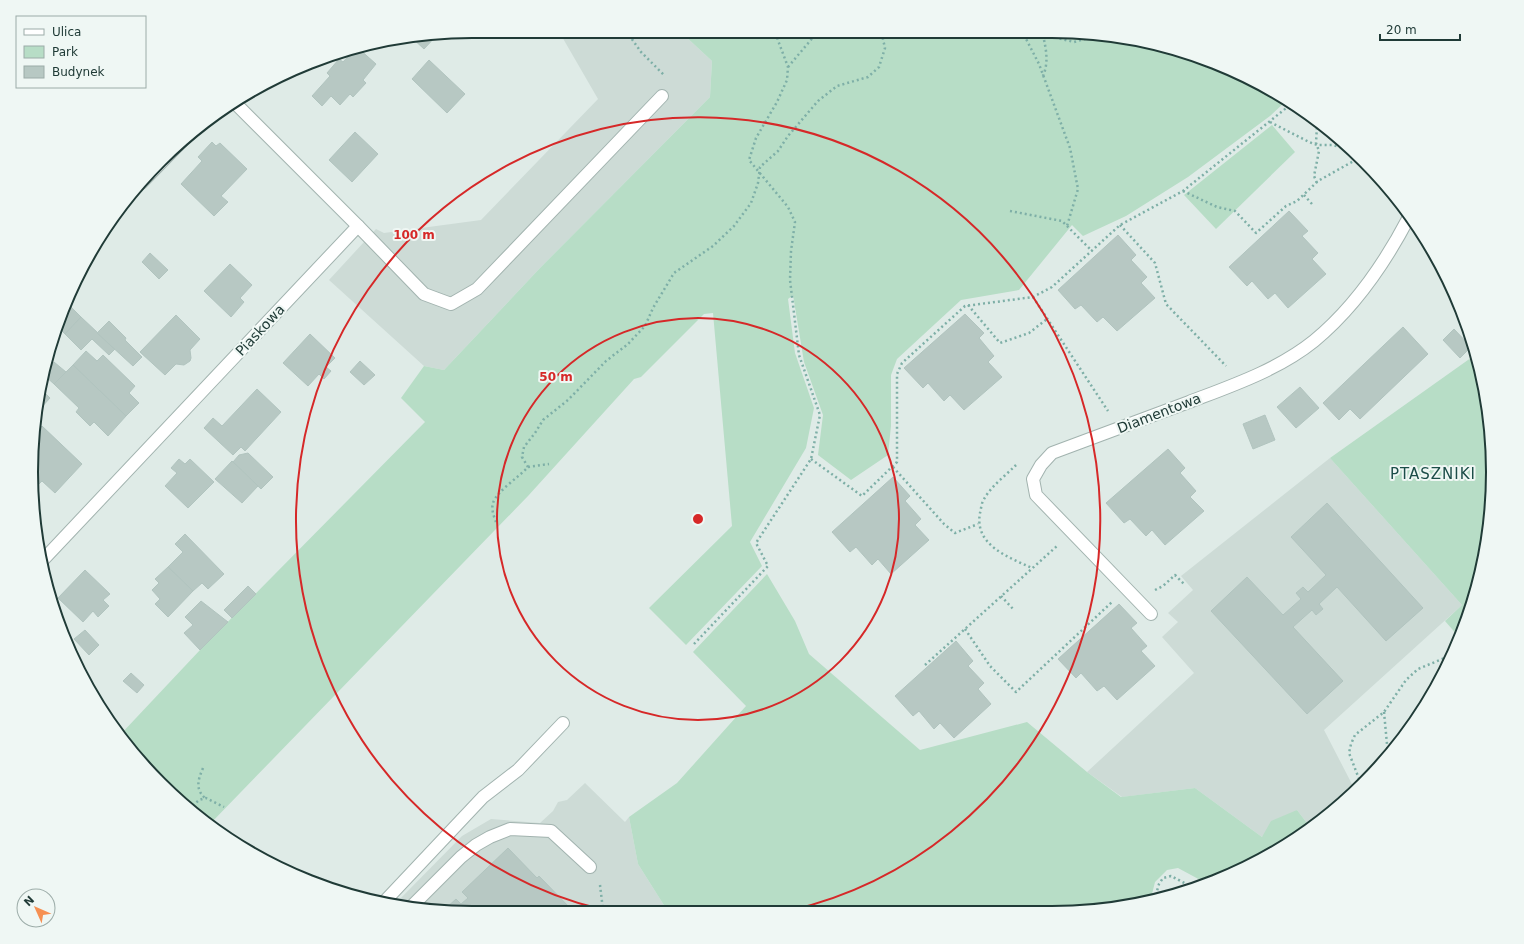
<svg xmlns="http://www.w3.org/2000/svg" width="1524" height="944" font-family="'DejaVu Sans',sans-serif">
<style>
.built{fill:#cddbd6}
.green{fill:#b7ddc6}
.building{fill:#b7c8c3;stroke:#b1c4bf}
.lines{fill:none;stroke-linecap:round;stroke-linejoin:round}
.lane-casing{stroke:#a2b3af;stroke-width:14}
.street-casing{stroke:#a2b3af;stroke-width:14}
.path{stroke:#7eafa7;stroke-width:2.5;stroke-dasharray:2 3;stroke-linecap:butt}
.lane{stroke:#fff;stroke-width:12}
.street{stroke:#fff;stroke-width:12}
.ring{fill:none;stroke:#d62828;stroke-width:2}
.labels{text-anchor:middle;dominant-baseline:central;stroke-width:4;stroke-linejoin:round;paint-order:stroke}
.street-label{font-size:14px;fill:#203b37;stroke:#eff7f4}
.neighbourhood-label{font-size:15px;letter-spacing:1px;fill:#1b4d48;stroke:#eff7f4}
.rim{fill:none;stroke:#203b37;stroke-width:2}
.centre{fill:#d62828;stroke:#eff7f4;stroke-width:2}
.ring-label{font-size:12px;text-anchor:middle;font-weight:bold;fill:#d62828;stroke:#eff7f4;stroke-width:4;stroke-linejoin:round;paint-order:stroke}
</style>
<rect width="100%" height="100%" fill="#dfebe7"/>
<!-- built -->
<g class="built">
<path d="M561 35H684L712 61 710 97 540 268 444 370 424 366 329 280 376 229 384 233 481 220 598 99Z"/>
<path d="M1330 458 1462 605 1324 730 1355 790 1310 827 1297 810 1262 837 1195 788 1122 797 1087 772 1194 673 1162 637 1178 622 1168 613 1193 590 1181 576Z"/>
<path d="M585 783 625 822 629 817 638 864 667 910 415 909 395 904 462 836 491 819 540 823 553 811 558 802 567 800Z"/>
</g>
<!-- green -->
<g class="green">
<path d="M684 35H1109L1221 64 1285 102 1270 116 1188 177 1126 216 1083 236 1072 225 1019 290 961 300 897 359 891 375V426L888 455 851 480 818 455 823 415 804 362 793 295 788 299 795 353 814 408 806 448 750 542 762 566 686 645 649 608 732 526 713 313 704 314 641 377 634 379 528 496 209 825 204 822 160 784 120 735 200 650 425 422 401 398 424 366 444 370 540 268 710 97 712 61Z"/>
<path d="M1272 125 1295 152 1216 229 1184 195Z"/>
<path d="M1475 355 1489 414 1492 501 1478 586 1459 637 1445 621 1462 605 1330 458Z"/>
<path d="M767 574 795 621 809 654 920 750 1027 722 1087 772 1121 797 1195 788 1262 837 1271 821 1297 810 1310 827 1272 854 1204 882 1178 868 1167 870 1155 882 1152 894 1156 900 1081 912 667 910 638 864 629 817 677 783 746 706 693 652Z"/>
</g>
<!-- building -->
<g class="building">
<path d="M414 35H437L424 49 410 36Z"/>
<path d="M406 37 398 45 392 40Z"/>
<path d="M356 48H358L376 64 363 80 366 83 353 97 350 94 340 105 331 96 322 106 312 96 330 76 327 73 339 59 343 62Z"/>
<path d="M429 60 465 94 447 113 412 79Z"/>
<path d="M355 132 378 154 352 182 329 160Z"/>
<path d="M212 142 216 146 220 143 247 169 221 196 228 202 214 216 181 184 202 161 198 157Z"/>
<path d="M1289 211 1308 231 1302 236 1318 253 1312 259 1326 274 1288 308 1275 293 1268 299 1252 281 1247 286 1229 267Z"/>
<path d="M1118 235 1136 255 1131 260 1147 277 1141 283 1155 298 1117 331 1103 317 1097 322 1081 305 1075 309 1058 290Z"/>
<path d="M150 253 168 270 159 279 142 262Z"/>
<path d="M230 264 252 285 240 298 244 302 231 317 204 291Z"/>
<path d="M68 304 81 317 65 334 57 326Z"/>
<path d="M965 314 984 333 979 338 994 356 988 362 1002 377 964 410 950 395 944 401 928 383 923 388 904 368Z"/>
<path d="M176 315 200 339 190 350 191 358 190 361 184 365 176 364 165 375 140 352Z"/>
<path d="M81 317 115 349 109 355 92 339 81 350 65 334Z"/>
<path d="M109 321 126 338 125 340 142 357 133 366 97 333Z"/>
<path d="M1403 327 1428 354 1360 419 1350 409 1339 420 1323 403Z"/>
<path d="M1454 329 1471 347 1460 358 1443 340Z"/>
<path d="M310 334 335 358 326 367 331 371 324 379 319 374 308 386 283 363Z"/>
<path d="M86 351 97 361 103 355 135 386 129 393 139 403 126 416 73 365Z"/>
<path d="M360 361 375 375 364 385 350 372Z"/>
<path d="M54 362 66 372 54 384 44 375Z"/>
<path d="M73 365 126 416 108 436 94 422 90 426 76 412 79 408 54 384Z"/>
<path d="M1300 387 1319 408 1296 428 1277 407Z"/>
<path d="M41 389 50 398 39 410 36 408Z"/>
<path d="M257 389 281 412 245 451 241 447 233 455 204 428 213 418 222 426Z"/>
<path d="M1265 415 1275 440 1253 449 1243 424Z"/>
<path d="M42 426 82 464 55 493 42 481 37 486 32 482 33 435Z"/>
<path d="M1168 449 1185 468 1180 473 1196 491 1190 497 1204 511 1165 545 1152 530 1146 536 1130 519 1124 523 1106 503Z"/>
<path d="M248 453 273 477 261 489 233 462 239 455Z"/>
<path d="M179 459 185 464 190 459 214 482 188 508 165 486 177 473 171 468Z"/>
<path d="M232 461 258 486 242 503 215 479Z"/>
<path d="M893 477 910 496 905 501 921 519 915 525 929 540 891 574 878 559 872 565 856 547 850 552 832 532Z"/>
<path d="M1327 503 1423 608 1386 641 1337 587 1319 604 1323 609 1316 615 1312 610 1293 627 1343 681 1307 714 1211 611 1247 577 1283 615 1301 599 1296 593 1303 587 1308 592 1326 575 1291 537Z"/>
<path d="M185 534 224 574 208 589 202 583 193 591 168 567 183 552 175 544Z"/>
<path d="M168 567 193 591 168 617 155 604 160 599 152 590 159 583 155 579Z"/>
<path d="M85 570 110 594 103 600 109 606 98 617 93 611 83 622 58 598Z"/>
<path d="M248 586 256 594 232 618 224 610Z"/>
<path d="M201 601 228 622 200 650 184 633 193 625 185 617Z"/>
<path d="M1119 604 1137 623 1131 628 1147 646 1141 651 1155 666 1117 700 1104 686 1097 691 1081 673 1076 678 1058 659Z"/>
<path d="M85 630 99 645 89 655 74 639Z"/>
<path d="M956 641 973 661 968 666 984 683 978 689 991 704 954 738 940 723 934 729 919 711 913 716 895 696Z"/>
<path d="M131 673 144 685 137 693 123 681Z"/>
<path d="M508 848 537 878 539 876 572 910 445 909 456 899 461 904 468 898 462 892Z"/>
</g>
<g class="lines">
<!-- lane casing -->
<g class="lane-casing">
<g id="lane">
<path d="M358 226 424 294 451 304 477 289 662 96"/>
<path d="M385 901 483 797 518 770 563 723"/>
<path d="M410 908 461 857 476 845 490 837 510 829 551 831 590 867"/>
</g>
</g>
<!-- street casing -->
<g class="street-casing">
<g id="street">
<path d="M141 183 182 141"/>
<path d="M42 561 358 226 235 103"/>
<path d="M1151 614 1036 495 1033 479 1041 465 1052 453C1098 436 1143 419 1189 402 1231 386 1278 370 1314 341 1354 308 1385 263 1409 217"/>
</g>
</g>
<!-- path -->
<g class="path">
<path d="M629 35 641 52 665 76"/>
<path d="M1024 35 1039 64 1070 148 1078 189 1067 226"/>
<path d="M1043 35C1046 49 1049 62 1043 76"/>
<path d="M1045 35 1074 42 1100 35"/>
<path d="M788 67 815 35"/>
<path d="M1314 118 1317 126 1316 143 1319 151 1314 176 1317 183"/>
<path d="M1270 122 1309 142 1317 145H1333L1350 150"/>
<path d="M1183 191 1217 207 1235 211 1256 233 1286 206 1297 201 1318 181 1359 158"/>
<path d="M1304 195 1312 204"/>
<path d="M1010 211 1062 221 1092 251"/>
<path d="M1120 225 1155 263 1166 304 1226 366"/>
<path d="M1033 297 1108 411"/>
<path d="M968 305 1000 343 1029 333 1047 319"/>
<path d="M811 459 862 496 897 462V374L902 363 965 306 1033 297 1052 287 1120 225 1183 191 1290 105"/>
<path d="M1016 465C1005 476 990 487 983 501 981 505 981 510 980 513 974 545 1008 557 1032 568"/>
<path d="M528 467 549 464"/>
<path d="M893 467 944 524 955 533 978 524"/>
<path d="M496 522C494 517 491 509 493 503 497 491 519 477 528 467L522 457 524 447 535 433 543 420 568 400 606 361 628 344 645 326 653 308 674 273 713 246 734 226 751 203 758 183 760 167 778 151 788 136 818 101 837 86 868 77 879 67 885 48 882 35"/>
<path d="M1155 590 1163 586 1175 575 1185 585"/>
<path d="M1001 596 1014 610"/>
<path d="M965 629 990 666 1016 692 1112 602"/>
<path d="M694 644 768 566 756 543 811 459 820 415 799 355 790 280 791 251 795 222 788 207 749 160 756 138 777 102 787 80 788 67 776 35"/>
<path d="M925 665 1057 546"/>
<path d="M1384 712 1388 755"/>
<path d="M203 768C198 780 195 789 205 798"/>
<path d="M1361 784 1349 753 1351 744 1355 735 1384 712 1406 680 1418 669 1452 655"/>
<path d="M189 809 199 800 206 798 224 807"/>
<path d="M600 885 603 910"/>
<path d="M1163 898 1157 891 1159 884 1163 878 1171 876 1192 887"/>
</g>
<!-- lane -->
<use href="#lane" class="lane"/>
<!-- street -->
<use href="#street" class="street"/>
</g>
<!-- distance rings -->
<g class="ring">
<circle cx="698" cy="519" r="201"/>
<path d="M604 910A402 402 0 1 1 788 911"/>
</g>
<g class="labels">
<!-- street labels -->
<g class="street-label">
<text transform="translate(260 330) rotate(-47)">Piaskowa</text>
<text transform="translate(1159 413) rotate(-21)">Diamentowa</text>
</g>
<!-- neighbourhood labels -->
<g class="neighbourhood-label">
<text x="1433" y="474">PTASZNIKI</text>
</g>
</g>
<!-- crop -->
<path d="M0 0H1524V944H0ZM472 38H1052A434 434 0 0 1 1486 472V472A434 434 0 0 1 1052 906H472A434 434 0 0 1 38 472V472A434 434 0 0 1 472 38Z" fill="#eff7f4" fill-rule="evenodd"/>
<path class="rim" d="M472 38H1052A434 434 0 0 1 1486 472V472A434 434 0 0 1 1052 906H472A434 434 0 0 1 38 472V472A434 434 0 0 1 472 38Z"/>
<circle cx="698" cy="519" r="6" class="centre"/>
<g class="ring-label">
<text x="414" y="239">100 m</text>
<text x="556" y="381">50 m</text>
</g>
<!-- legend -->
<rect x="16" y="16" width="130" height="72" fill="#eff7f4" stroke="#9caca8"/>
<rect x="24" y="29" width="20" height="6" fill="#ffffff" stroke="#9caca8"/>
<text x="52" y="36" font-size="12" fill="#203b37">Ulica</text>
<rect x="24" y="46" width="20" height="12" fill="#b7ddc6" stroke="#9caca8"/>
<text x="52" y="56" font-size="12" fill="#203b37">Park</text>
<rect x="24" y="66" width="20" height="12" fill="#b7c8c3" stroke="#9caca8"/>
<text x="52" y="76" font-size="12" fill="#203b37">Budynek</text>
<!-- north arrow -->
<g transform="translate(36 908) rotate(315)"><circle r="19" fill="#eff7f4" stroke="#9caca8"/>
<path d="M0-3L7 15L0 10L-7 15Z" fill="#f69052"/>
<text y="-6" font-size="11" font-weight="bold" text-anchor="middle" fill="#203b37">N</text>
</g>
<!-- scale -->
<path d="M1380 34v6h80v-6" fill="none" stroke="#203b37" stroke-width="2"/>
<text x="1386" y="34" font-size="12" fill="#203b37" stroke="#eff7f4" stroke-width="3" paint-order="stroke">20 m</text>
</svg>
